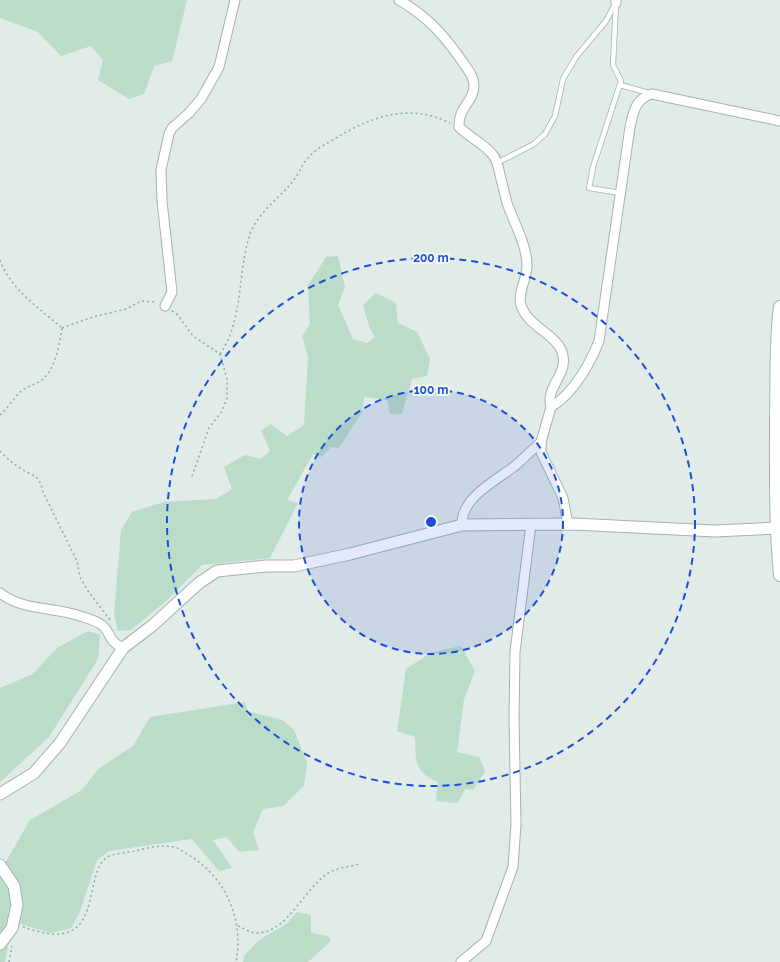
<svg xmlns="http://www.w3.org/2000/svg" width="780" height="962" font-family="Raleway,sans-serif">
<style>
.green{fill:#badcc8}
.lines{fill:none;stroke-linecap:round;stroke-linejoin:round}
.service-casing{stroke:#a4b3b0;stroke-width:6}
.minor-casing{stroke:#a4b3b0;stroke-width:11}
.tertiary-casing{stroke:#a4b3b0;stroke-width:13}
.secondary-casing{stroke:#a0b6b1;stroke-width:14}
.path{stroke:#82aea6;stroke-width:1.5;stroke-dasharray:2 3;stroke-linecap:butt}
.service{stroke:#fff;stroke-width:4.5}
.minor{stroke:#fff;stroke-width:9}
.tertiary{stroke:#fff;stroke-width:11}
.secondary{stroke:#fff;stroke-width:12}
.ring{fill:none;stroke:#1d4ed8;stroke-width:2;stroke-dasharray:7 5}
.centre{fill:#1d4ed8;stroke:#f1f8f5;stroke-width:2}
.ring-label{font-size:12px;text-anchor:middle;font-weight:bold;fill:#1d4ed8;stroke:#f1f8f5;stroke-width:4;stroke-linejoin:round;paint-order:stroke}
</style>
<rect width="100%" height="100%" fill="#e1ebe8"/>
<!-- green -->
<g class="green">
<path d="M0 0H187L172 61 154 66 144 94 129 99 98 80 103 60 91 46 61 56 38 32 0 18Z"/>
<path d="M338 256 345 286 338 305 353 339 367 343 375 337 369 326 363 305 376 293 396 303 398 323 417 332 430 359 427 376 412 379 402 414H390L387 400 364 397 362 412 339 448 331 447 322 457 313 454 287 500 298 503 270 558 202 565 165 602 131 630 118 631 114 615 121 530 132 512 164 502 216 499 232 489 224 467 245 455 261 459 270 451 261 430 271 424 287 436 304 425 308 357 302 336 310 325 308 285 326 257Z"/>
<path d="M88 631 100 635 98 659 49 737 0 782V688L33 674 57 648Z"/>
<path d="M461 646 475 671 464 699 457 752 479 757 485 771 473 790 465 789 458 803 436 801 438 782C413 772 416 759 415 737L397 731 406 669 432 652Z"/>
<path d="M245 702 247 711 282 720 294 730 307 762 304 786 283 806 263 809 253 832 259 850 239 852 227 837 213 840 232 868 219 871 192 839 109 851 97 860 79 914 71 928 51 933 7 920 2 935 8 947 5 962H0V872L30 820 82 790 98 769 133 746 150 717Z"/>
<path d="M297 912 311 915V933L328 936 331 941 308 962H243L244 956 259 940 288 923Z"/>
</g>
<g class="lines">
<!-- service casing -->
<g class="service-casing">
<g id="service">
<path d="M616 3 613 65 621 81 593 167 589 188 620 193"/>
<path d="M620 85 649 93"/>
<path d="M497 163 534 144 545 134 555 116 563 79 576 57 606 21 615 4"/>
</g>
</g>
<!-- minor casing -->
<g class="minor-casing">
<g id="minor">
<path d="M399 0C428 17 443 34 462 61 467 69 474 76 474 85 474 103 458 106 459 127 469 137 484 144 492 154 498 160 499 171 501 179 503 187 505 195 507 203 514 223 526 243 527 264 528 277 517 293 521 305 527 327 560 335 563 356 567 375 545 388 551 407L541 442V452L563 498 568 524"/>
<path d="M616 3V0"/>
<path d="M165 306 172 292 162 201 161 170 169 134 172 128 189 113 201 99 219 67 235 0"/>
<path d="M551 407C573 394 590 364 599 341L630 127C634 111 635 99 652 94L780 121"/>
<path d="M462 525C461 497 496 481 516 465 524 458 532 450 541 442"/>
<path d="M0 593C23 611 54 607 80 616 86 618 98 621 103 626 112 634 107 640 123 648"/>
<path d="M461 962 486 941 513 867 516 824 514 719 515 652 531 524"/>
</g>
</g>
<!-- tertiary casing -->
<g class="tertiary-casing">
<g id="tertiary">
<path d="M0 794 34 773 60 743 123 648 153 625 199 583 217 571 266 566H294L350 554 462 525 574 524 715 531 778 528"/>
<path d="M0 865 14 886 17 905 12 928 0 944"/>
</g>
</g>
<!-- secondary casing -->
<g class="secondary-casing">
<path id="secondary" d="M780 307C775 344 777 380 776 417 776 469 775 523 780 575"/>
</g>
<!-- path -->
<g class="path">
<path d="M0 260C11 290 39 308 62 328"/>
<path d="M172 311 177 314 193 336 220 354 227 379V398L222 411 209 428 191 479"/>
<path d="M62 328 93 317 126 309 141 301 157 302"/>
<path d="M220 354C244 319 237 274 250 234 257 215 276 200 290 185 299 175 302 162 313 153 319 147 328 143 336 138 372 116 410 103 450 123"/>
<path d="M0 415C8 408 13 399 20 392 27 386 35 385 42 380 56 368 59 345 62 328"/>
<path d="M0 451C6 457 13 464 20 468 33 477 39 473 43 492L77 561 80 577 88 591 110 620"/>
<path d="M238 926C243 928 249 932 255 933 286 935 304 889 327 874 335 868 349 867 359 864"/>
<path d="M23 927C39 932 62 940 77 927 95 911 90 869 106 858 112 853 127 853 135 851 148 848 161 844 174 847 180 848 186 854 192 857 227 880 244 921 236 962"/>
<path d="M9 962 12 946"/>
</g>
<!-- service -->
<use href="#service" class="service"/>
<!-- minor -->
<use href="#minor" class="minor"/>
<!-- tertiary -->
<use href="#tertiary" class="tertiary"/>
<!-- secondary -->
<use href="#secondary" class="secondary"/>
</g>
<!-- distance rings -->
<circle cx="431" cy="522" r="132" fill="#1d4ed8" fill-opacity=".12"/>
<g class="ring">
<circle cx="431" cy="522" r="132"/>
<circle cx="431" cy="522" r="264"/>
</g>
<circle cx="431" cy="522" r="6" class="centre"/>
<g class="ring-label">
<text x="431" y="262">200 m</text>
<text x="431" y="394">100 m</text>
</g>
</svg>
